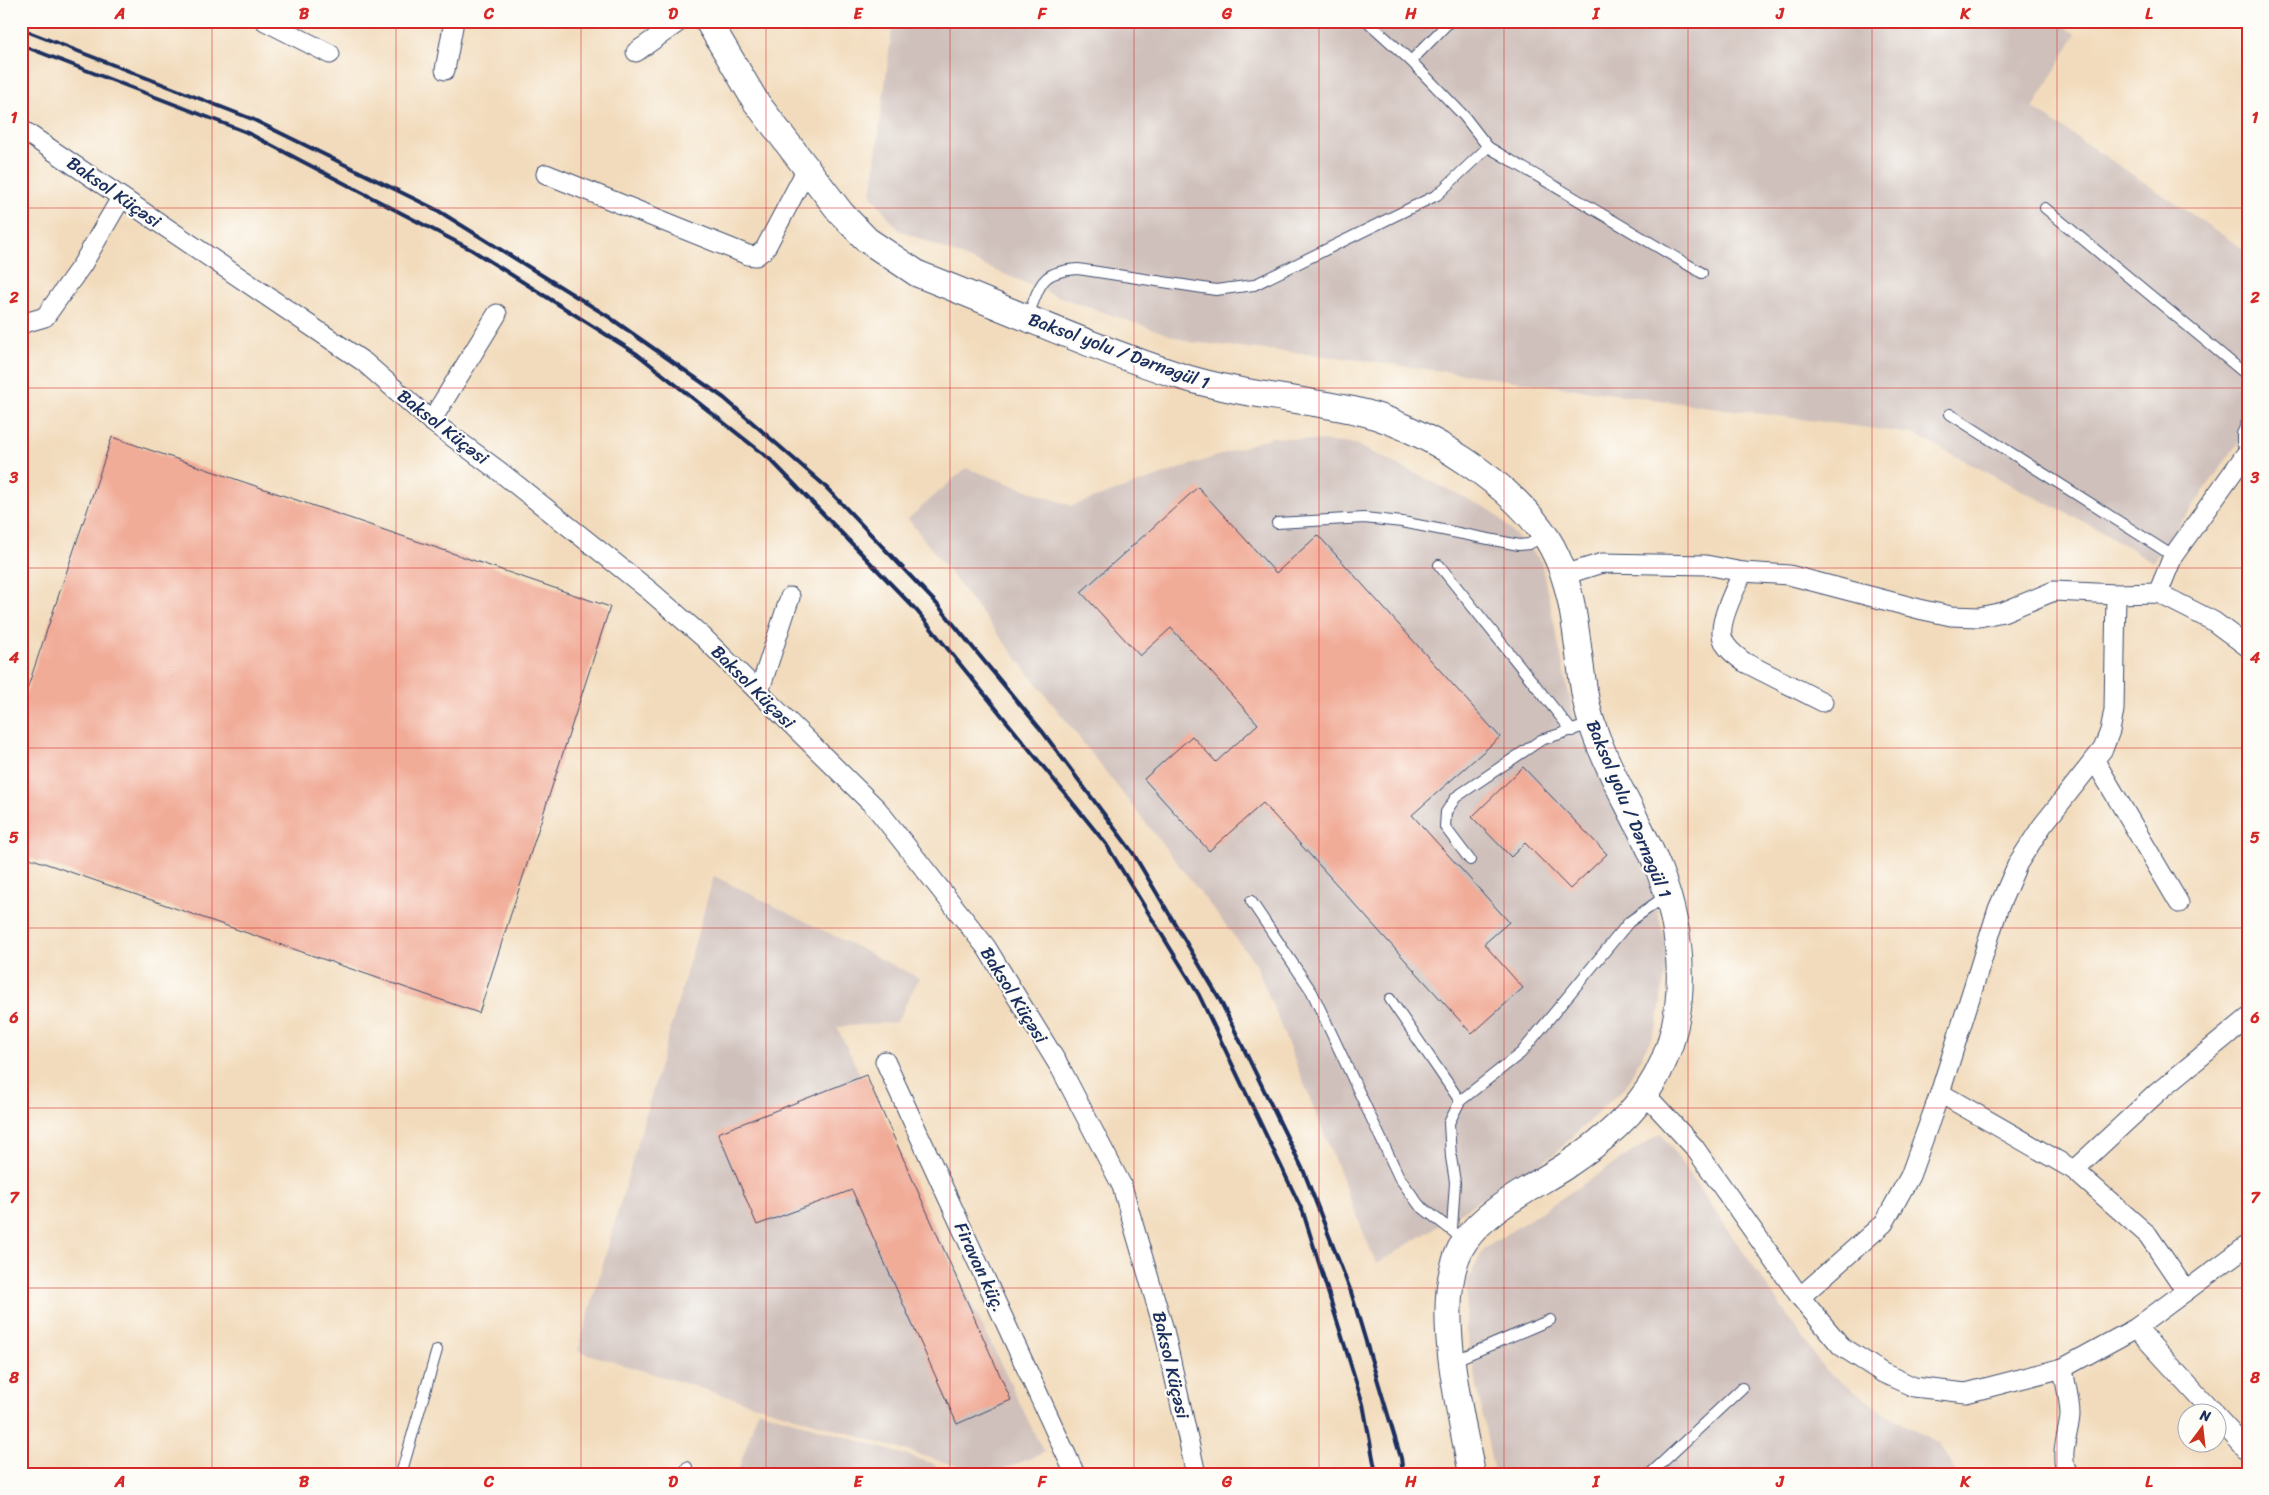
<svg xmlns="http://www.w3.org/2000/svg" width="2269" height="1495" font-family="Sriracha,sans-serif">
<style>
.industrial{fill:#cfc0bb}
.building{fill:#f1ac98}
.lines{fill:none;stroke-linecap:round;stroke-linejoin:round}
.lane-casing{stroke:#3b496c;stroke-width:12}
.street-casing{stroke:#3b496c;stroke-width:21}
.secondary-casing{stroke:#3b496c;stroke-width:28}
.lane{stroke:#fff;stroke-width:10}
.street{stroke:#fff;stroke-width:19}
.secondary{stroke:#fff;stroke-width:26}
.rail{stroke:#1b2f5e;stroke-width:4}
.grid{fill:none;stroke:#d62828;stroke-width:1;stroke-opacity:0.55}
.labels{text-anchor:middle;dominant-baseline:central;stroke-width:4.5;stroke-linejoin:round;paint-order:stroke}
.street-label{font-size:18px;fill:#1b2f5e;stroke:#fdfcf7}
.neatline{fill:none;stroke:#d62828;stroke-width:2}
.grid-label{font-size:16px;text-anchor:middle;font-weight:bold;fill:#d62828}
</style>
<rect width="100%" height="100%" fill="#fdfcf7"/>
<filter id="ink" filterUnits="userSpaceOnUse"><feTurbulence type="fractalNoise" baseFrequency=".02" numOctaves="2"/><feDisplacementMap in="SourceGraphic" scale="10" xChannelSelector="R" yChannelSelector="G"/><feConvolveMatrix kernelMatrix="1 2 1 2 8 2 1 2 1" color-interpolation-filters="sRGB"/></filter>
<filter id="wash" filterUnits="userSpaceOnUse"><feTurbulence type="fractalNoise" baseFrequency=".0096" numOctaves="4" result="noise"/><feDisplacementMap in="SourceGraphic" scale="20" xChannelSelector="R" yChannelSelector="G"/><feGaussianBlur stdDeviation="1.12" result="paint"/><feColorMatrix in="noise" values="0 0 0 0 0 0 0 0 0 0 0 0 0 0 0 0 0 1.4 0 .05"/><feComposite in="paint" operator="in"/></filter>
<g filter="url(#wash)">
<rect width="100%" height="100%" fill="#f2dbbc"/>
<!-- industrial -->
<g class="industrial">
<path d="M893 21H2054L2076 34 2033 108 2248 252V429L2153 562 2103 532 1913 434 1344 358 1190 342 1054 295 899 230 871 195Z"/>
<path d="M1272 437 1355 444 1492 511 1541 561 1573 713 1650 881 1668 953 1657 1027 1625 1087 1552 1156 1376 1264 1256 964 908 519 966 468 1072 506Z"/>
<path d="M714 876 919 978 897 1022 837 1027 1044 1453 990 1474H983L578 1351Z"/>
<path d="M1661 1133 1825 1370 1887 1415 1938 1443 1957 1474H1494L1466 1330 1467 1281 1484 1249Z"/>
<path d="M758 1410 935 1464 940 1474H737Z"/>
</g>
<g id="blocks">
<!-- building -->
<g class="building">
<path d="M112 437 610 607 479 1013 21 855V707Z"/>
<path d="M1198 487 1276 573 1318 535 1500 737 1412 815 1509 922 1484 944 1523 988 1472 1034 1263 803 1209 851 1144 779 1192 736 1216 762 1258 724 1171 628 1140 656 1081 592Z"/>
<path d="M1523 767 1607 854 1570 889 1525 843 1511 857 1472 817Z"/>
<path d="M866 1075 1011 1400 957 1424 852 1190 757 1225 718 1133Z"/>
</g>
</g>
</g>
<g filter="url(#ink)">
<use href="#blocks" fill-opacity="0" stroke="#3b496c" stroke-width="1"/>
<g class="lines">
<!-- lane casing -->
<g class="lane-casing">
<g id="lane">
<path d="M1411 61 1450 21"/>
<path d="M1488 147 1702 273"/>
<path d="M2045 208 2248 376"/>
<path d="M1027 317C1042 284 1038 272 1078 269L1216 290 1254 285 1437 195 1488 147 1464 116 1411 61 1367 21"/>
<path d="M1950 414 2173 556"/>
<path d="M2248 420 2242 434V443L2248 449"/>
<path d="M1277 523 1364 518 1402 522 1519 545 1529 544 1544 536"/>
<path d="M1439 565 1572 731"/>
<path d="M1470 860 1445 827 1446 812 1456 797 1541 740 1591 724"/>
<path d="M1251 901 1312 992 1399 1177 1419 1205 1455 1233"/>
<path d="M1390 999 1460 1101"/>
<path d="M1452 1229 1455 1182 1451 1157 1449 1123 1460 1101 1521 1053 1629 922 1667 895"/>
<path d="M1453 1361 1550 1320"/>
<path d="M401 1474 437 1350"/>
<path d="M684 1474 687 1467"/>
<path d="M1650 1474 1742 1388"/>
</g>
</g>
<!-- street casing -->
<g class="street-casing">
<g id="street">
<path d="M265 21 330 54"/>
<path d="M636 52 680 21"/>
<path d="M445 70 454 21"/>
<path d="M21 129 364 362 431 421 499 471 650 591 703 637 877 809 986 947 1061 1069 1122 1186 1164 1330 1196 1474"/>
<path d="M546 174 748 255 756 256 765 249 807 169"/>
<path d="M21 324 45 317 82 265 121 198"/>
<path d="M431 421 497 314"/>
<path d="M1743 572C1736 587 1717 624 1723 639 1726 649 1736 656 1744 662L1823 702"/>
<path d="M1564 575 1602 563 1706 565 1743 572 1789 575 1923 610 1951 616 1979 617 2003 612 2054 591 2116 594 2158 593 2213 621 2248 647"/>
<path d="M2158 593 2173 556 2248 451"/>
<path d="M759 692 790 597"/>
<path d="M2095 761 2179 903"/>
<path d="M885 1061 1075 1474"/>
<path d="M1940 1093 2074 1170 2148 1235 2186 1291"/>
<path d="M1645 1094 1694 1147 1800 1297 1841 1346 1883 1373 1914 1387 1966 1393 2063 1368 2136 1328 2248 1245"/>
<path d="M2074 1170 2158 1092 2248 1018"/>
<path d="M1800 1297 1884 1223 1910 1176 1940 1093 1998 909 2018 863 2042 826 2103 749 2110 731 2114 710 2116 594"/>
<path d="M2136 1328 2213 1412"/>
<path d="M2063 1368C2065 1383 2070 1400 2070 1415 2069 1434 2058 1456 2068 1474"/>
<path d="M2216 1416 2248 1451"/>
</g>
</g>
<!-- secondary casing -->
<g class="secondary-casing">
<path id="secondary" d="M708 21 756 102 841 213 867 240 918 274C1005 308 1091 347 1180 376 1237 394 1295 398 1353 410 1420 424 1519 486 1552 547 1577 593 1576 650 1586 701 1591 727 1602 751 1613 775 1628 806 1646 838 1659 870 1684 934 1690 1013 1657 1075 1636 1114 1600 1143 1564 1167 1533 1187 1486 1210 1465 1241 1429 1293 1461 1414 1472 1474"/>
</g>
<!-- lane -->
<use href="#lane" class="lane"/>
<!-- street -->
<use href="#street" class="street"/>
<!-- secondary -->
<use href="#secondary" class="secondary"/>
<!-- rail -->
<g class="rail">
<path d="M21 29 252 119 437 210 609 317 724 398 824 485 936 603 1042 731 1133 853 1219 998 1304 1172 1351 1292 1401 1458 1403 1474"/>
<path d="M21 45 246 132 472 250 637 354 772 461 917 611 1106 844 1199 995 1303 1212 1363 1404 1376 1474"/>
</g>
</g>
</g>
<!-- grid -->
<path class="grid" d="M212 21V1474M396 21V1474M581 21V1474M766 21V1474M950 21V1474M1134 21V1474M1319 21V1474M1504 21V1474M1688 21V1474M1872 21V1474M2057 21V1474M21 208H2248M21 388H2248M21 568H2248M21 748H2248M21 928H2248M21 1108H2248M21 1288H2248"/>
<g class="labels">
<!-- street labels -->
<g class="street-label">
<text transform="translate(114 192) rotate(35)">Baksol Küçəsi</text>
<text transform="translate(1119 351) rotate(20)">Baksol yolu / Dərnəgül 1</text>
<text transform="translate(443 427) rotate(38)">Baksol Küçəsi</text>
<text transform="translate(753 687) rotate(45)">Baksol Küçəsi</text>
<text transform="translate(1629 809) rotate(67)">Baksol yolu / Dərnəgül 1</text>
<text transform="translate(1014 995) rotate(58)">Baksol Küçəsi</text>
<text transform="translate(980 1267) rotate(65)">Firavan küç.</text>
<text transform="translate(1171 1365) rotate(77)">Baksol Küçəsi</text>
</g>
</g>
<!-- margin -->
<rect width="2269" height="1495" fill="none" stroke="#fdfcf7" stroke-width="55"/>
<!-- north arrow -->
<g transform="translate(2202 1428) rotate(15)"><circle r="24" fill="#fdfcf7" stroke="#a3aaba"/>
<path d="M0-4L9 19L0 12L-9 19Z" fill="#c8321e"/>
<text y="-8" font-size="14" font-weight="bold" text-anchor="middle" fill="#1b2f5e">N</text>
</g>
<rect x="28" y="28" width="2214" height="1440" class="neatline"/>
<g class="grid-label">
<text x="120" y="19">A</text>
<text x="304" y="19">B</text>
<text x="489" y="19">C</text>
<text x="673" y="19">D</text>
<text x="858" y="19">E</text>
<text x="1042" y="19">F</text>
<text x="1227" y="19">G</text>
<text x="1411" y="19">H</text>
<text x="1596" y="19">I</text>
<text x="1780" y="19">J</text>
<text x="1965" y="19">K</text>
<text x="2149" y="19">L</text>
<text x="14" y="123">1</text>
<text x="2255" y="123">1</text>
<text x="14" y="303">2</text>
<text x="2255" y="303">2</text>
<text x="14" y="483">3</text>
<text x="2255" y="483">3</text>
<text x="14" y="663">4</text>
<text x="2255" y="663">4</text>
<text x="14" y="843">5</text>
<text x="2255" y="843">5</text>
<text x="14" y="1023">6</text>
<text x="2255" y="1023">6</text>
<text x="14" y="1203">7</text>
<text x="2255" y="1203">7</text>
<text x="14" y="1383">8</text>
<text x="2255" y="1383">8</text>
<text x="120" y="1487">A</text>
<text x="304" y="1487">B</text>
<text x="489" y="1487">C</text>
<text x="673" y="1487">D</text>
<text x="858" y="1487">E</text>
<text x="1042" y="1487">F</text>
<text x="1227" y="1487">G</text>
<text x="1411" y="1487">H</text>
<text x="1596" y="1487">I</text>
<text x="1780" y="1487">J</text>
<text x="1965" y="1487">K</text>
<text x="2149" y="1487">L</text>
</g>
</svg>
